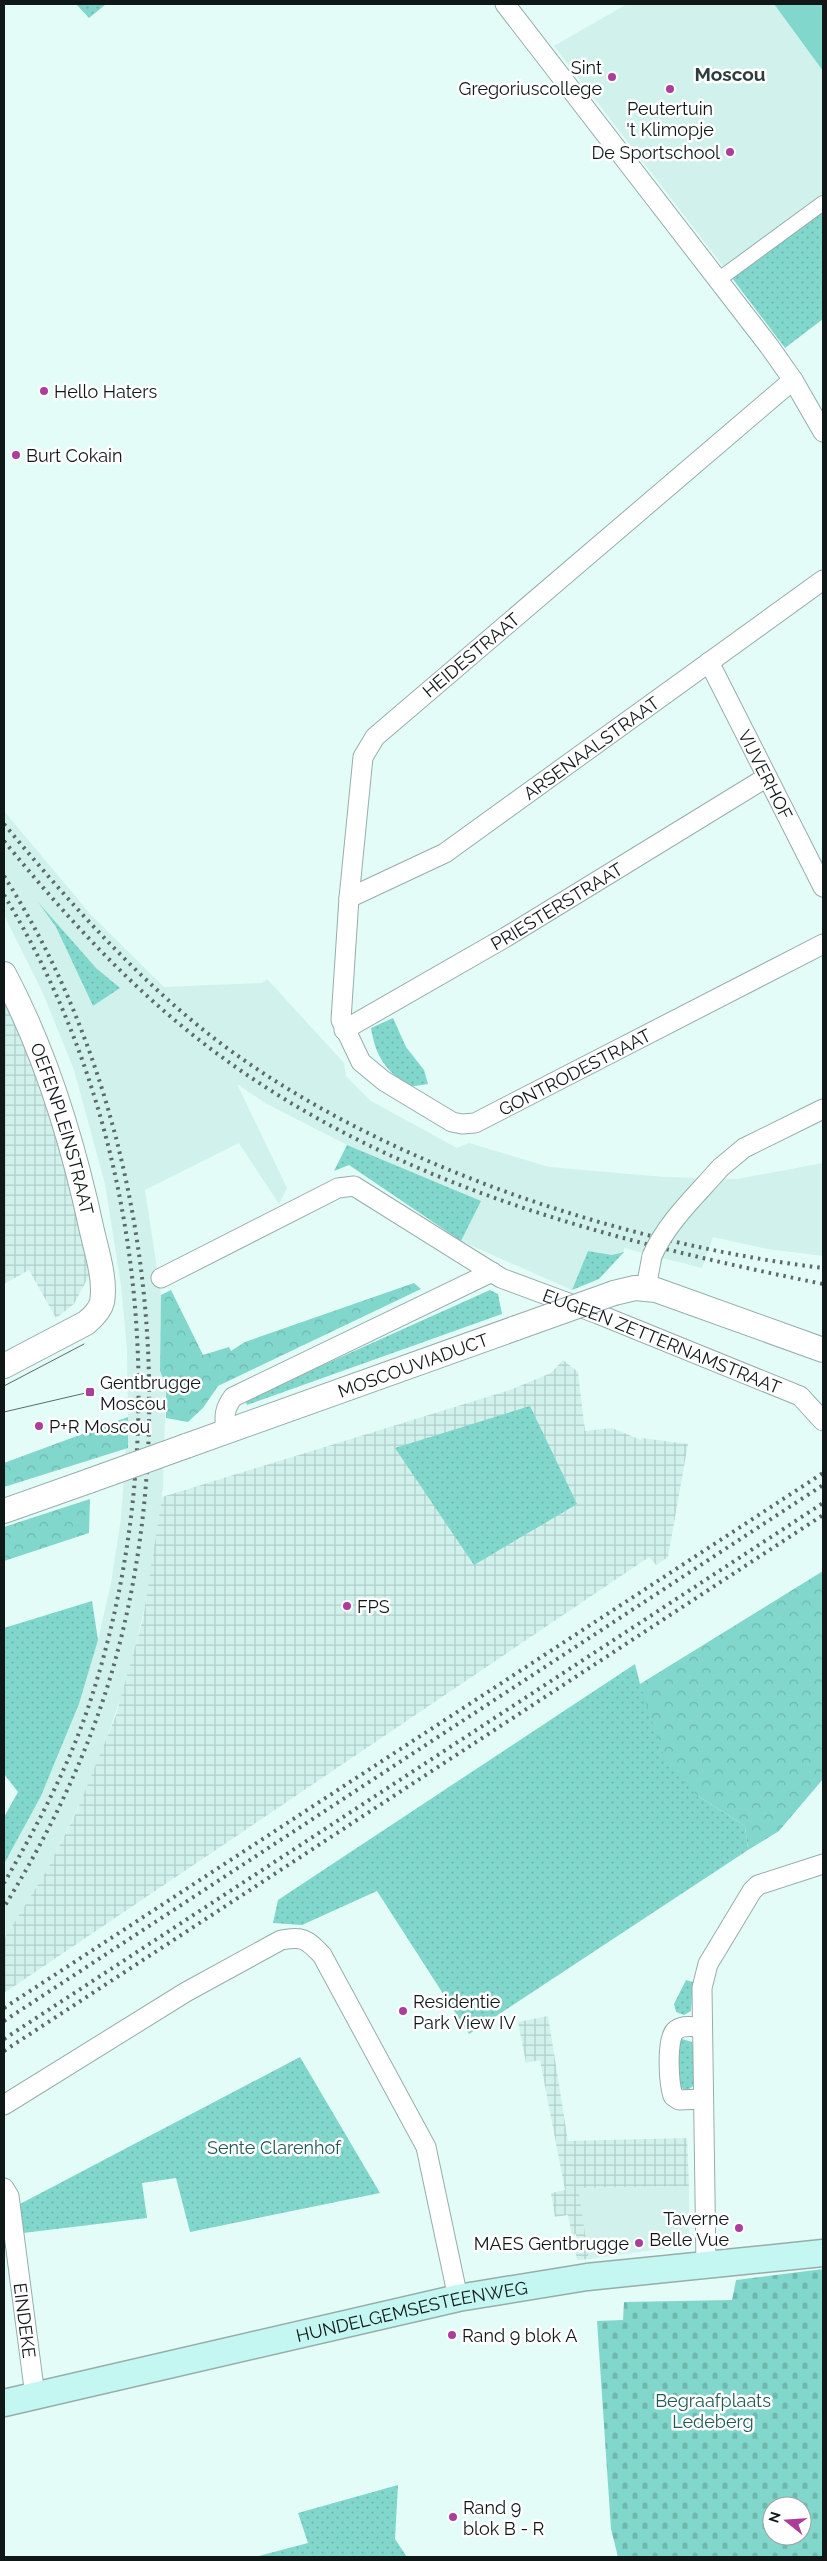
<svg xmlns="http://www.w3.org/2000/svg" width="827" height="2561" font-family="Raleway,sans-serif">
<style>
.built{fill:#d0f1ec;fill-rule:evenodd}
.industrial{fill:url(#industrial-grid)}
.green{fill:url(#green-dots)}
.forest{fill:url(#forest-crowns)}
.cemetery{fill:url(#cemetery-stones);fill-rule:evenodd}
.pitch{fill:#81d7cb}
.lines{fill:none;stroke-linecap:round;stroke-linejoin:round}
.pedestrian-casing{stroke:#97adaa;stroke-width:16}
.minor-casing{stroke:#97adaa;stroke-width:21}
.tertiary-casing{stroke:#97adaa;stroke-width:26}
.secondary-casing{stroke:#97adaa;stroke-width:29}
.pedestrian{stroke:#fff;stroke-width:14}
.minor{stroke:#fff;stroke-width:19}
.tertiary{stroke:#fff;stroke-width:24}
.secondary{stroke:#c4f7f2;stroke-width:26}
.tram{stroke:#5c6a68;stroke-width:1}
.rail{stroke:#5c6a68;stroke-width:4;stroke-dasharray:2.5 5;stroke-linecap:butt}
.minor-bridge-casing{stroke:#97adaa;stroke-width:21;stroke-linecap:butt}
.tertiary-bridge-casing{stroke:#97adaa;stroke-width:26;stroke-linecap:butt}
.minor-bridge{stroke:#fff;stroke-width:19}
.tertiary-bridge{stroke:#fff;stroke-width:24}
.poi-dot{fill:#ad3d9a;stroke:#fff;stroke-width:2}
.labels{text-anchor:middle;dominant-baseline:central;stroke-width:5;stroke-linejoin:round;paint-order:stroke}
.poi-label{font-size:18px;fill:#101817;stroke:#fff;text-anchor:start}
.street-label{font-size:18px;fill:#101817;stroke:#fff}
.park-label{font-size:18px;fill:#205a54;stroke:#fff}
.neighbourhood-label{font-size:19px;font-weight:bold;fill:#2c3f3c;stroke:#fff}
</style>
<defs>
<pattern id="industrial-grid" width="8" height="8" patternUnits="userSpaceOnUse" patternTransform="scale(1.25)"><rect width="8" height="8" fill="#d0f1ec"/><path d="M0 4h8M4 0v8" fill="none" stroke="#b2ceca"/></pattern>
<pattern id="green-dots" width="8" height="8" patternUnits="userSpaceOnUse" patternTransform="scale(1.25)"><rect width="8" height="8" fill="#81d7cb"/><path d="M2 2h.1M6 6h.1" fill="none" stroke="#6eb8ae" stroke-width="1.8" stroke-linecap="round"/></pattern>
<pattern id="forest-crowns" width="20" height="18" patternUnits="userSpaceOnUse" patternTransform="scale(1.25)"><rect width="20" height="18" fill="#81d7cb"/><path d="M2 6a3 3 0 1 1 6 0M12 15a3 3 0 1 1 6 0" fill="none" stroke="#6eb8ae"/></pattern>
<pattern id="cemetery-stones" width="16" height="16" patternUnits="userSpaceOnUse" patternTransform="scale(1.25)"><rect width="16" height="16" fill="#81d7cb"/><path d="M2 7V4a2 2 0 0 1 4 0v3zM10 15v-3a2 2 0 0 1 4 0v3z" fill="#6eb8ae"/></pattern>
</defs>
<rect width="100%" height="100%" fill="#e4fcf8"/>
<!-- built -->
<g class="built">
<path d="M627 4H774L823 71V195L726 270 554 46Z"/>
<path d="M4 811 91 915 164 987 262 983 267 979 344 1063 346 1076 371 1101 457 1148 469 1143 549 1167 664 1177 738 1179 823 1163V1256L768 1249 713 1237 702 1268 624 1248V1252L612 1255 588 1251 572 1290 461 1241 480 1201 347 1145 267 1104 237 1084 287 1188 279 1204 239 1143 145 1190 161 1295 160 1371 166 1385 163 1487 149 1589 128 1678 91 1781 47 1870 4 1939V1864L41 1796 66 1736 79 1704 98 1640 111 1583 121 1518 128 1417 127 1349 121 1285 105 1184 74 1070 42 991 4 915ZM41 906 96 968 119 988 93 1006 56 927Z"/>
<path d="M689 2186V2245L589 2259 577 2188Z"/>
</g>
<!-- industrial -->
<g class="industrial">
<path d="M4 981 53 1084 98 1259 74 1304 56 1318 29 1270 4 1284Z"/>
<path d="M563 1360 578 1372 585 1431 612 1428 641 1440 642 1438 688 1444 668 1557 656 1565 649 1557 4 1993V1939L47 1870 77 1811 116 1715 143 1619 162 1497 510 1390 551 1373Z"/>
<path d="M548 2016 568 2141 687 2138 689 2186 578 2188 589 2259 577 2260 574 2243H577L576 2234 572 2235 568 2215 555 2217 551 2193 565 2190 540 2060 526 2063 518 2022Z"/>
</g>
<!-- green -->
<g class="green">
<path d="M76 4H106L89 18Z"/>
<path d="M823 195V319L785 348 726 270Z"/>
<path d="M38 902 96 968 120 988 93 1006 56 927Z"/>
<path d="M393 1018 406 1047 424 1070 428 1084 408 1087C385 1068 376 1058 371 1028Z"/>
<path d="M347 1145 481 1201 461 1241 349 1165 334 1171Z"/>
<path d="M588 1251 612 1255 624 1252 599 1279 572 1290Z"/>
<path d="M490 1290 498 1294 502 1314 247 1405 245 1400Z"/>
<path d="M530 1406 577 1504 474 1565 395 1448Z"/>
<path d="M92 1601 98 1640 79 1704 41 1796 4 1864V1817L18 1792 4 1774V1628Z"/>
<path d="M635 1664 640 1684 698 1796 745 1826 748 1850 469 2034 377 1891 302 1925 273 1923 278 1900Z"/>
<path d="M686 1980 693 1982 691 2011 684 2015 676 2012 674 2004Z"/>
<path d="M682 2039 692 2042 693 2047 694 2085 687 2091 674 2084V2046Z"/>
<path d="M300 2057 380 2193 190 2232 176 2178 142 2183 147 2218 23 2233 20 2204Z"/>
<path d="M398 2485 395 2539 407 2557H255L308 2543 298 2513Z"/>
</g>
<!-- forest -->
<g class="forest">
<path d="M414 1283 421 1289 218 1386 203 1408 188 1422 166 1418V1385L160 1371 161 1295 171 1290 203 1355 229 1347 231 1351 245 1342Z"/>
<path d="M128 1417V1448L4 1487V1463Z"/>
<path d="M90 1499 89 1533 4 1561V1527Z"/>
<path d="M823 1571V1779L779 1831 748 1850 745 1826 698 1796 666 1764 640 1684Z"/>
</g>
<!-- cemetery -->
<path class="cemetery" d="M823 2269V2557H618L611 2529 597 2321 623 2320 624 2302 732 2300 736 2280ZM772 2506H802V2536H772Z"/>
<!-- pitch -->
<path class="pitch" d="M774 4H823V71Z"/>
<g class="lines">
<!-- pedestrian casing -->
<g class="pedestrian-casing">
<path id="pedestrian" d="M718 280 823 203"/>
</g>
<!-- minor casing -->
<g class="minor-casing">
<g id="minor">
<path d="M505 4 769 346 793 380 823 432"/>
<path id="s1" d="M793 380 375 737 363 757 349 898 341 1020 361 1062 384 1081 452 1122 462 1124 475 1123 823 944"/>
<path id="s2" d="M709 662 823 887"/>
<path id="s3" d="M349 898 445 853 823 580"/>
<path id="s4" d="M344 1030 506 937 767 777"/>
<path d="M720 1168 744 1148 823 1109"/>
<path id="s5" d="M161 1278 338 1188 354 1186 501 1278 598 1314 800 1396 823 1421"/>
<path d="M646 1288 652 1256"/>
<path d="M226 1432C224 1417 224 1409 233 1397L492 1272"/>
<path d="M702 2027C693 2027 682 2024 675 2031 666 2040 669 2084 673 2096L679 2100 702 2099"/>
<path d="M4 2105 186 1992 281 1940C304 1936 306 1939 322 1955L426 2147 458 2298"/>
<path id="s6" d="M4 2188 9 2196 35 2396"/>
<path d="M706 2265 702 1988 708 1964 752 1891 758 1885 823 1864"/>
</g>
</g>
<!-- tertiary casing -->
<g class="tertiary-casing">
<g id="tertiary">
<path id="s7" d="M4 974C47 1055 73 1142 92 1231 97 1253 106 1280 102 1302 100 1311 92 1318 86 1323L4 1366"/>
<path d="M614 1293 635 1288 656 1290 823 1350"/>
<path id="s8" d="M186 1446 516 1328"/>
<path d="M4 1511 89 1481"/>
</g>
</g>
<!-- secondary casing -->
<g class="secondary-casing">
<g id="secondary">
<path id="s9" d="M4 2403 458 2298 587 2277 823 2253"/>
</g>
</g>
<!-- pedestrian -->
<use href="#pedestrian" class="pedestrian"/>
<!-- minor -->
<use href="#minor" class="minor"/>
<!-- tertiary -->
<use href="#tertiary" class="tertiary"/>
<!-- secondary -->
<use href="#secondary" class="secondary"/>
<!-- tram -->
<g class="tram">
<path d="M4 1386 84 1344"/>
<path d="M4 1412 90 1392"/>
</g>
<!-- rail -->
<g class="rail">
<path d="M4 824C65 897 127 968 201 1028 365 1160 616 1243 823 1268"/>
<path d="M4 841C63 913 125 982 198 1039 380 1182 601 1239 823 1284"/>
<path d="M4 876C149 1103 187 1418 111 1675 86 1758 49 1834 4 1907"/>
<path d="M4 895C149 1133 176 1442 89 1705 68 1768 37 1826 4 1883"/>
<path d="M4 2008 823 1473"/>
<path d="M4 2021 823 1485"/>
<path d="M4 2039 823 1503"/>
<path d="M4 2051 823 1515"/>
</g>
<!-- minor-bridge casing -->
<g class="minor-bridge-casing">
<path id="minor-bridge" d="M652 1256C667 1222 696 1196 720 1168"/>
</g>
<!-- tertiary-bridge casing -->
<g class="tertiary-bridge-casing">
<g id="tertiary-bridge">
<path d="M516 1328 614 1293"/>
<path d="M89 1481 186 1446"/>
</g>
</g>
<!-- minor-bridge -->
<use href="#minor-bridge" class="minor-bridge"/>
<!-- tertiary-bridge -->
<use href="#tertiary-bridge" class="tertiary-bridge"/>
</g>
<!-- markers -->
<g class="poi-dot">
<circle cx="612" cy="77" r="5"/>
<circle cx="670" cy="89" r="5"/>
<circle cx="730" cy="152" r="5"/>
<circle cx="44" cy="391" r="5"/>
<circle cx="16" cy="455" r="5"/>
<rect x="85" y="1387" width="10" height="10" rx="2.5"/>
<circle cx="39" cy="1426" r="5"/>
<circle cx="347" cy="1606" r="5"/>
<circle cx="403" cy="2011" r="5"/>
<circle cx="739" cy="2228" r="5"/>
<circle cx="639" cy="2243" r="5"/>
<circle cx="452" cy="2335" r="5"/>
<circle cx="453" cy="2517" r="5"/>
</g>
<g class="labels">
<!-- poi labels -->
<g class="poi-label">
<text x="602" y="67" text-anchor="end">Sint<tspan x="602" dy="21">Gregoriuscollege</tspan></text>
<text x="670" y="108" text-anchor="middle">Peutertuin<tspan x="670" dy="21">'t Klimopje</tspan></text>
<text x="720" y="152" text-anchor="end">De Sportschool</text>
<text x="54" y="391">Hello Haters</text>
<text x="26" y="455">Burt Cokain</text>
<text x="100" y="1382">Gentbrugge<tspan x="100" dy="21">Moscou</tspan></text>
<text x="49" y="1426">P+R Moscou</text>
<text x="357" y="1606">FPS</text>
<text x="413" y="2001">Residentie<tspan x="413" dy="21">Park View IV</tspan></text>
<text x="729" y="2218" text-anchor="end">Taverne<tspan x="729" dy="21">Belle Vue</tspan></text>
<text x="629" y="2243" text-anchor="end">MAES Gentbrugge</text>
<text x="462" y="2335">Rand 9 blok A</text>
<text x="463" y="2507">Rand 9<tspan x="463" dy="21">blok B - R</tspan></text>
</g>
<!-- street labels -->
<g class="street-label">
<text transform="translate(471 655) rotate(-40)">HEIDESTRAAT</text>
<text stroke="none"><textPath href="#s3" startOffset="286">ARSENAALSTRAAT</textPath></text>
<text stroke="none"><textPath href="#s2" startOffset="126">VIJVERHOF</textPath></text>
<text stroke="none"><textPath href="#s4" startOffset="246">PRIESTERSTRAAT</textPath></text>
<text stroke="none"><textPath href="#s1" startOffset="1128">GONTRODESTRAAT</textPath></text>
<text stroke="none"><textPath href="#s7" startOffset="166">OEFENPLEINSTRAAT</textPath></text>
<text stroke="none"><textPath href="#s5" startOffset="561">EUGEEN ZETTERNAMSTRAAT</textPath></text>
<text stroke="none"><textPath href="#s8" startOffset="241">MOSCOUVIADUCT</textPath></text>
<text stroke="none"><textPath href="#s9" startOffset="418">HUNDELGEMSESTEENWEG</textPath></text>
<text stroke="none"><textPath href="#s6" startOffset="135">EINDEKE</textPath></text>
</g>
<!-- park labels -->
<g class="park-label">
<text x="274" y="2147">Sente Clarenhof</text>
<text x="713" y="2400">Begraafplaats<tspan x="713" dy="21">Ledeberg</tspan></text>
</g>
<!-- neighbourhood labels -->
<g class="neighbourhood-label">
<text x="730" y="74">Moscou</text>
</g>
</g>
<!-- border -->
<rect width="827" height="2561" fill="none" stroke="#101817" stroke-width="10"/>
<!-- north arrow -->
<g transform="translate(787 2521) rotate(287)"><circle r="24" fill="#ffffff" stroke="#9fa3a2"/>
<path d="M0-4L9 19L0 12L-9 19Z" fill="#ad3d9a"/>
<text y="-8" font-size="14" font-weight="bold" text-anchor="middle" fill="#101817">N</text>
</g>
</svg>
